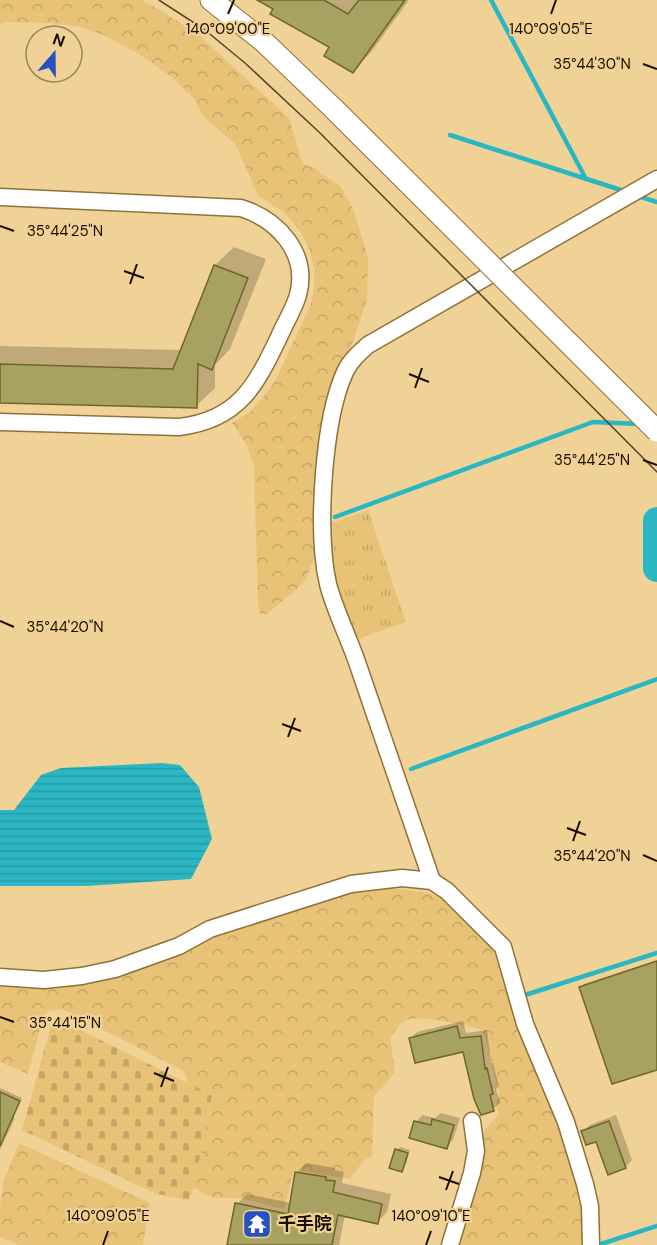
<svg xmlns="http://www.w3.org/2000/svg" width="657" height="1245" font-family="'DM Sans','Noto Sans JP',sans-serif">
<style>
.grass{fill:url(#grass-tufts)}
.forest{fill:url(#forest-crowns)}
.cemetery{fill:url(#cemetery-stones)}
.water{fill:url(#water-rules)}
.shadow{fill:#0003}
.lines{fill:none;stroke-linecap:round;stroke-linejoin:round}
.stream{stroke:#2ab7c3;stroke-width:4.5}
.river{stroke:#2ab7c3;stroke-width:28}
.building{fill:#a8a262;stroke:#6e6827;stroke-width:1.5}
.minor-casing{stroke:#8e7237;stroke-width:19}
.tertiary-casing{stroke:#8e7237;stroke-width:23}
.minor{stroke:#fff;stroke-width:16}
.tertiary{stroke:#fff;stroke-width:21}
.tram{stroke:#55442a;stroke-width:1.5}
.tertiary-bridge-casing{stroke:#8e7237;stroke-width:23;stroke-linecap:butt}
.tertiary-bridge{stroke:#fff;stroke-width:21}
.ticks{fill:none;stroke:#190e00;stroke-width:2}
.labels{text-anchor:middle;dominant-baseline:central;stroke-width:4.5;stroke-linejoin:round;paint-order:stroke}
.poi-label{font-size:18px;font-weight:bold;fill:#190e00;stroke:#f1d296;text-anchor:start}
.ticks-label{font-size:15px;text-anchor:middle;fill:#190e00;stroke:#f1d296;stroke-width:4.5;stroke-linejoin:round;paint-order:stroke}
</style>
<defs>
<pattern id="grass-tufts" width="24" height="20" patternUnits="userSpaceOnUse" patternTransform="scale(1.5)"><rect width="24" height="20" fill="#e7c277"/><path d="M3 7l-1-3M5 7V3M7 7l1-3M15 17l-1-3M17 17v-4M19 17l1-3" fill="none" stroke="#c6a665"/></pattern>
<pattern id="forest-crowns" width="20" height="18" patternUnits="userSpaceOnUse" patternTransform="scale(1.5)"><rect width="20" height="18" fill="#e7c277"/><path d="M2 6a3 3 0 1 1 6 0M12 15a3 3 0 1 1 6 0" fill="none" stroke="#c6a665"/></pattern>
<pattern id="cemetery-stones" width="16" height="16" patternUnits="userSpaceOnUse" patternTransform="scale(1.5)"><rect width="16" height="16" fill="#e7c277"/><path d="M2 7V4a2 2 0 0 1 4 0v3zM10 15v-3a2 2 0 0 1 4 0v3z" fill="#c6a665"/></pattern>
<pattern id="water-rules" width="6" height="5" patternUnits="userSpaceOnUse" patternTransform="scale(1.5)"><rect width="6" height="5" fill="#2ab7c3"/><path d="M0 2.5h6" fill="none" stroke="#259ca6"/></pattern>
</defs>
<rect width="100%" height="100%" fill="#f1d296"/>
<!-- grass -->
<path class="grass" d="M368 510 406 622 360 638H354L335 582 329 524Z"/>
<!-- forest -->
<g class="forest">
<path d="M0 0H141L157 8 201 37 289 118 303 164 314 168 341 187 354 211 368 258 367 300 350 350 341 367 313 561 306 579 299 587 267 614H260L258 607 254 465 246 444 232 423 251 411 268 391 277 377 311 304 314 287V269L310 251 302 234 285 213 258 196 236 145 202 115 195 100 172 77 139 54 101 34 82 27 50 23 5 22 0 24Z"/>
<path d="M382 887 428 893 445 899 498 950 582 1187 586 1245H456L481 1134 499 1114 496 1106 499 1092 483 1030C466 1026 416 1012 403 1022 398 1026 394 1033 390 1037L395 1072 374 1097 372 1156 364 1160 350 1179 294 1170 284 1209C268 1206 251 1199 235 1198 215 1197 212 1201 194 1187L212 1095 187 1083 186 1075 182 1070 62 1009 48 1011 43 1019 28 1074 0 1062V983L83 984 120 977 154 964 214 935 353 892Z"/>
<path d="M19 1143 150 1203 143 1245H19L0 1237V1206L4 1180Z"/>
</g>
<!-- cemetery -->
<path class="cemetery" d="M56 1018 212 1095 194 1187 189 1200 156 1194 22 1130 52 1022Z"/>
<!-- water -->
<path class="water" d="M162 763 180 765 199 787 212 839 191 879 86 886H0V810H14L41 775 61 768Z"/>
<!-- shadow -->
<g class="shadow">
<path d="M260 0H409L372 51 353 71 331 46Z"/>
<path d="M234 247 266 259 230 349 215 365V388L196 406 0 401V346L182 350 215 265Z"/>
<path d="M657 960V1068L581 987 584 984Z"/>
<path d="M463 1021 466 1033 487 1030 491 1063H493L499 1086 496 1089 500 1103 493 1109 464 1050 411 1038 417 1032Z"/>
<path d="M0 1088 22 1098 13 1117 15 1118 0 1150Z"/>
<path d="M441 1113 460 1118 453 1140 446 1147 416 1122 422 1115 435 1118Z"/>
<path d="M616 1115 632 1160 625 1167 597 1140 583 1131 590 1125Z"/>
<path d="M400 1147 410 1150 405 1167 402 1170 397 1150Z"/>
<path d="M306 1163 335 1168V1170L344 1172 342 1183 391 1194 387 1212 377 1222 345 1215 339 1245H228L237 1204 247 1194 291 1203 296 1173Z"/>
</g>
<g class="lines">
<!-- stream -->
<g class="stream">
<path d="M491 0 586 179"/>
<path d="M450 135 624 191"/>
<path d="M638 196 657 202"/>
<path d="M335 517 593 422 640 424"/>
<path d="M411 769 657 679"/>
<path d="M525 995 657 953"/>
<path d="M601 1244 657 1226"/>
</g>
<!-- river -->
<path class="river" d="M657 521V568"/>
</g>
<!-- building -->
<g class="building">
<path d="M257 0H324L348 14 359 0H405L353 73 324 56 329 47 270 14 273 9Z"/>
<path d="M214 265 248 278 212 370 198 364 197 408 0 403V364L173 369Z"/>
<path d="M657 961V1070L612 1084 579 987Z"/>
<path d="M457 1026 460 1038 481 1036 485 1069 487 1068 493 1094 490 1095 494 1111 481 1115 474 1099 463 1052 415 1063 409 1038Z"/>
<path d="M0 1092 20 1101 0 1146Z"/>
<path d="M432 1119 454 1125 447 1149 409 1138 414 1121 431 1125Z"/>
<path d="M609 1121 626 1168 608 1175 596 1142 586 1145 581 1131Z"/>
<path d="M395 1149 408 1153 402 1172 389 1168Z"/>
<path d="M295 1172 326 1177V1180L335 1181 333 1192 382 1204 378 1224 338 1215 332 1245H227L235 1203 288 1214Z"/>
</g>
<g class="lines">
<!-- minor casing -->
<g class="minor-casing">
<g id="minor">
<path d="M0 197 241 208C278 220 309 253 298 295 294 309 285 323 279 337 256 385 239 420 179 427L0 422"/>
<path d="M432 881C407 809 383 737 358 665 349 638 335 611 328 584 316 533 323 420 345 372 350 361 359 353 368 345L657 179"/>
<path d="M0 977 44 980 82 976 115 969 179 946 210 929 351 884 402 878 432 881 447 891 503 947 525 1024 566 1122 585 1184 590 1206 591 1245"/>
<path d="M450 1245 472 1173 476 1151 472 1121"/>
</g>
</g>
<!-- tertiary casing -->
<g class="tertiary-casing">
<path id="tertiary" d="M211 0 263 41 335 110"/>
</g>
<!-- minor -->
<use href="#minor" class="minor"/>
<!-- tertiary -->
<use href="#tertiary" class="tertiary"/>
<!-- tram -->
<path class="tram" d="M159 0 205 30 245 63 320 133 657 472"/>
<!-- tertiary-bridge casing -->
<g class="tertiary-bridge-casing">
<path id="tertiary-bridge" d="M335 110 657 431"/>
</g>
<!-- tertiary-bridge -->
<use href="#tertiary-bridge" class="tertiary-bridge"/>
</g>
<!-- ticks -->
<path class="ticks" d="M228 14 234 0M551 14 556 0M643 64 657 69M0 226 14 231M124 271 144 278M130 284 137 264M409 374 429 382M415 388 422 368M643 460 657 465M0 621 14 627M282 724 301 731M288 737 295 718M567 828 586 835M573 841 580 821M643 855 657 861M0 1017 14 1022M154 1073 174 1081M161 1087 168 1067M439 1177 459 1184M446 1190 453 1171M103 1245 108 1231M426 1245 431 1231"/>
<!-- icons -->
<defs>
<g id="temple-square" transform="scale(1.5)"><rect x="-9" y="-9" width="18" height="18" rx="4" fill="#2552c0" stroke="#f1d296"/><path d="M0-6L5-2H3V0L6.5 2.5H4V6H1.5V3h-3V6H-4V2.5H-6.5L-3 0V-2H-5Z" fill="#fff"/></g>
</defs>
<g fill-rule="evenodd">
<use href="#temple-square" x="257" y="1224"/>
</g>
<g class="labels">
<!-- poi labels -->
<g class="poi-label">
<text x="278" y="1224">千手院</text>
</g>
</g>
<g class="ticks-label">
<text x="228" y="34">140°09'00"E</text>
<text x="551" y="34">140°09'05"E</text>
<text x="592" y="69">35°44'30"N</text>
<text x="65" y="236">35°44'25"N</text>
<text x="592" y="465">35°44'25"N</text>
<text x="65" y="632">35°44'20"N</text>
<text x="592" y="861">35°44'20"N</text>
<text x="65" y="1028">35°44'15"N</text>
<text x="108" y="1221">140°09'05"E</text>
<text x="431" y="1221">140°09'10"E</text>
</g>
<!-- north arrow -->
<g transform="translate(54 54) rotate(20)"><circle r="28" fill="#f1d296" stroke="#9b845a" stroke-width="1.5"/>
<path d="M0-4.5L10 22L0 15L-10 22Z" fill="#2552c0"/>
<text y="-9" font-size="16" font-weight="bold" text-anchor="middle" fill="#190e00">N</text>
</g>
</svg>
